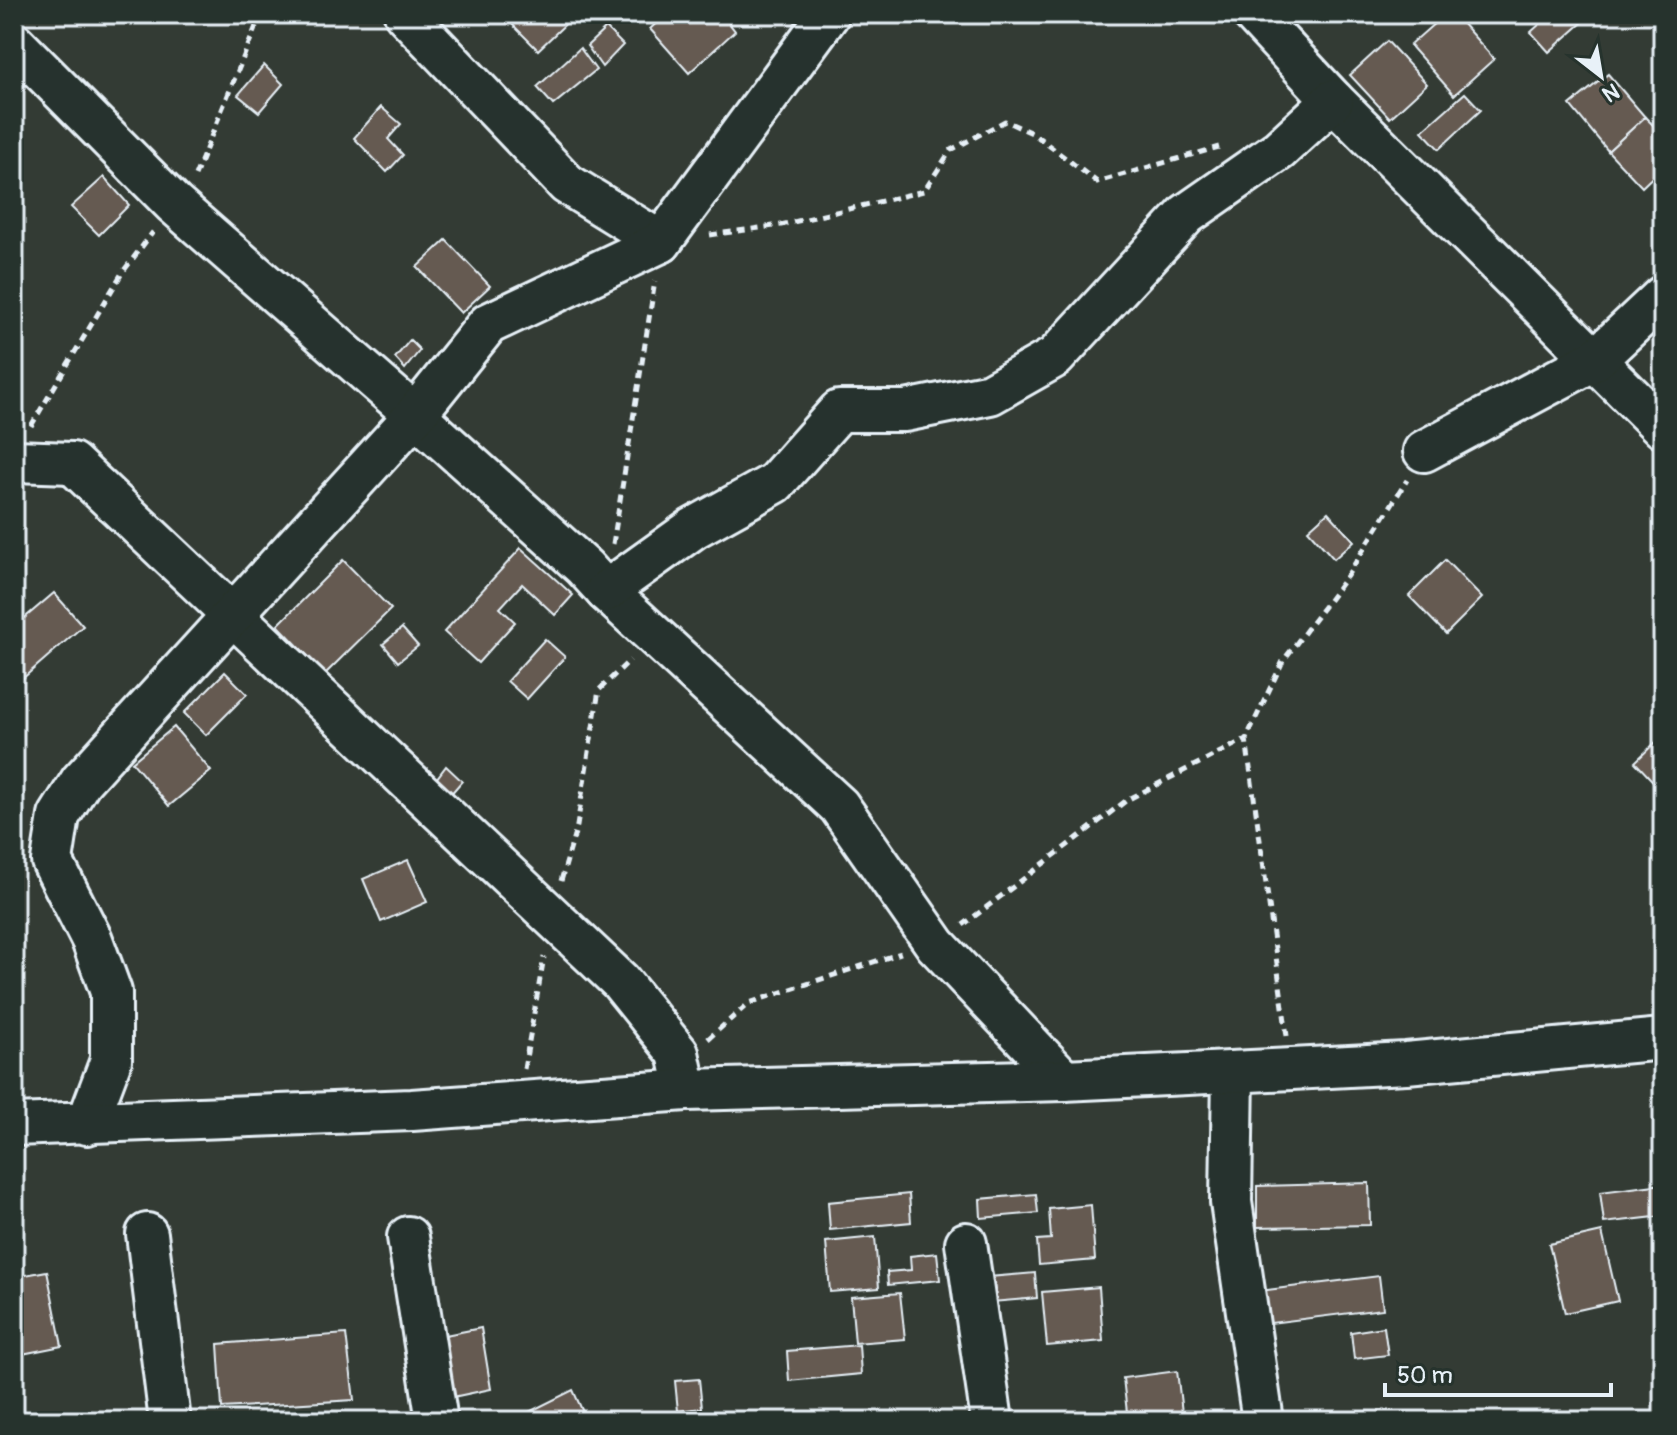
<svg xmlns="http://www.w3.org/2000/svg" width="1677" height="1435" font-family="Pangolin,sans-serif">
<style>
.building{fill:#655a51;stroke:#e8f1f8;stroke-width:2}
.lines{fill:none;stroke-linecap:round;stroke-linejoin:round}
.minor-casing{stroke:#e8f1f8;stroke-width:46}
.path{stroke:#e8f1f8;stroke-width:5;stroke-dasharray:8 6;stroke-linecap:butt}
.minor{stroke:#26332d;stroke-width:40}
</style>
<rect width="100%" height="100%" fill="#333b34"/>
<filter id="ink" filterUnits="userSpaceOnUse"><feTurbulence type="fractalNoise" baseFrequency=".0125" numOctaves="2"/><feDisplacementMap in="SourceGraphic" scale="16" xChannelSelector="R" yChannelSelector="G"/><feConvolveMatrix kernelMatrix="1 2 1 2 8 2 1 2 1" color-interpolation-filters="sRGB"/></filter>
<g filter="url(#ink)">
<!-- building -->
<g class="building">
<path d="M502 14H576L538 50Z"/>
<path d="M666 14H722L735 31 689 73 650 29Z"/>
<path d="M1445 14H1454L1494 59 1454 95 1410 45Z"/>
<path d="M1551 14H1592L1549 52 1531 32Z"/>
<path d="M606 28 623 45 602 67 587 46Z"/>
<path d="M1387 41 1427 84 1390 118 1350 75Z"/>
<path d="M580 48 596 70 553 105 537 87Z"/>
<path d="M264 65 283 84 259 112 238 95Z"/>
<path d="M1608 74 1645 117 1608 151 1570 105Z"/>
<path d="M1465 93 1481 110 1439 149 1422 131Z"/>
<path d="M381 107 401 124 388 139 403 155 387 172 354 138Z"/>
<path d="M1645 117 1663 135V167L1642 187 1608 151Z"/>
<path d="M104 177 129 205 99 235 71 207Z"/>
<path d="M446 240 490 286 461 313 417 267Z"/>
<path d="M410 340 420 350 405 369 395 358Z"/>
<path d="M1328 512 1354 541 1334 559 1308 530Z"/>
<path d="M521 548 573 595 555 615 522 584 500 608 515 622 478 663 444 632Z"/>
<path d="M343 560 391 609 325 674 278 625Z"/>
<path d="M1445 560 1482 598 1446 634 1409 596Z"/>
<path d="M54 593 83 626 14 686V627Z"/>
<path d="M402 628 418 646 398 662 383 644Z"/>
<path d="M545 639 565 657 527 699 507 681Z"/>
<path d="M225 672 247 694 206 735 184 713Z"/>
<path d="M174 727 211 771 169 806 132 762Z"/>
<path d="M1663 735V792L1635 762Z"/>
<path d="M446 766 462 781 449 796 434 782Z"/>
<path d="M408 860 427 902 381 922 363 879Z"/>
<path d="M1369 1183 1370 1225 1257 1227V1186Z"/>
<path d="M1663 1184V1216L1604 1223 1600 1192Z"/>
<path d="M909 1194 911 1222 830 1230 828 1202Z"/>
<path d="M1036 1194 1038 1213 981 1218 980 1199Z"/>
<path d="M1091 1205 1095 1260 1039 1265 1037 1240 1051 1239 1049 1209Z"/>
<path d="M1602 1232 1618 1301 1565 1313 1549 1244Z"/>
<path d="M875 1237 879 1288 830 1292 826 1242Z"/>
<path d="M937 1253 940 1280 888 1285 887 1272 911 1270 910 1256Z"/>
<path d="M47 1271 62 1346 17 1355 14 1340V1277Z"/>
<path d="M1035 1273 1037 1298 992 1302 989 1277Z"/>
<path d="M1379 1276 1383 1309 1263 1324 1259 1291Z"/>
<path d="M1099 1287 1103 1341 1047 1346 1042 1292Z"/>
<path d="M900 1293 905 1339 855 1343 851 1297Z"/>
<path d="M1384 1327 1388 1355 1354 1359 1351 1332Z"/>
<path d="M481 1328 491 1389 448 1398 440 1336Z"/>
<path d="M346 1334 354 1400 222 1408 218 1344Z"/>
<path d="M859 1345 861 1374 789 1381 787 1351Z"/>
<path d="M1177 1371 1183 1421H1128L1123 1378Z"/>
<path d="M699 1379 702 1408 678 1411 675 1381Z"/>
<path d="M573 1390 587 1421H526L523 1415Z"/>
<path d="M1349 1414 1350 1421H1287Z"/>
</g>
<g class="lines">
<!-- minor casing -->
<g class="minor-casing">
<g id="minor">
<path d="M405 14 567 184 661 242"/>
<path d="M1253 14 1333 100 1663 428"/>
<path d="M14 43 174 204 415 415 584 567 606 591 839 806 936 945 1064 1080"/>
<path d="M1424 451 1596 359 1663 296"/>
<path d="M14 461 72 463 620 981 678 1053 686 1090"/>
<path d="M606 591 694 528 775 483 839 411H905L990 394 1055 357 1187 214 1279 150 1333 100"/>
<path d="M1233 1072 1231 1202 1263 1421"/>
<path d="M87 1124 111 1060V992L92 940 52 861 59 816 81 781 415 415 488 324 661 242 829 14"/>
<path d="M14 1125 412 1110 686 1090 1064 1080 1292 1069 1406 1063 1663 1039"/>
<path d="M147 1234 170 1421"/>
<path d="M408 1237 437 1421"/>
<path d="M966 1243 992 1421"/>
</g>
</g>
<!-- path -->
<g class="path">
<path d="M195 176 261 14"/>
<path d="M710 235 781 225 924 191 951 150 1005 121 1034 134 1097 182 1219 147"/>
<path d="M31 426 122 273 153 232"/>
<path d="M613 544 655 281"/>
<path d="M561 881 577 826 599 690 630 660"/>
<path d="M963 925 1127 800 1246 739"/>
<path d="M1287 1036 1246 739 1283 661 1347 576 1407 480"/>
<path d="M708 1039 749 1003 901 953"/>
<path d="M524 1069 544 957"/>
</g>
<!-- minor -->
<use href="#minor" class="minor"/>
</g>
</g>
<!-- margin -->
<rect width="1677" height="1435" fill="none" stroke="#26332d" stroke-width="48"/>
<rect x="24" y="24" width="1629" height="1387" fill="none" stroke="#e8f1f8" stroke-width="3" filter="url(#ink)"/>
<!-- north arrow -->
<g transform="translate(1601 76) rotate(149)" stroke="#26332d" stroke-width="6" paint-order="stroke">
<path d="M0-6L14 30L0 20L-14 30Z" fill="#e8f1f8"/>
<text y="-12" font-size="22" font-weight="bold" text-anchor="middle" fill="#e8f1f8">N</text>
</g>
<!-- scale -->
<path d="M1385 1383v12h226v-12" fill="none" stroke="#e8f1f8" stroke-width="4"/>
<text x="1397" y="1383" font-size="24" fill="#e8f1f8" stroke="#26332d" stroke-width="6" paint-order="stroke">50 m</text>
</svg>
